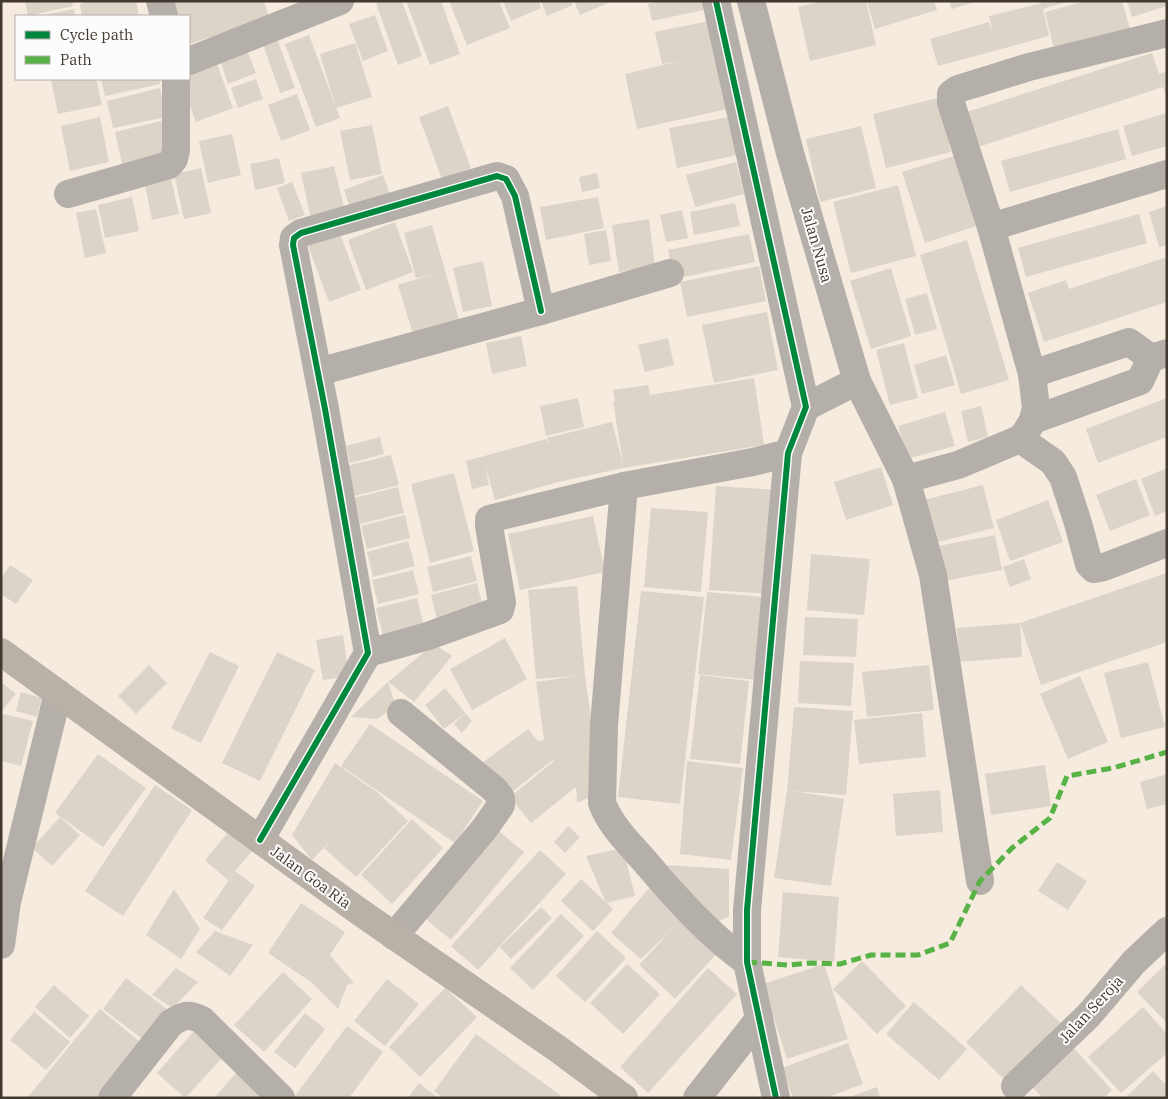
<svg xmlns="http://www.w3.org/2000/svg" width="1168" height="1099" font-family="'IBM Plex Serif',serif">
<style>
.building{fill:#ddd4c9}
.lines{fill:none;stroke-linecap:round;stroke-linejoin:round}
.minor{stroke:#b4afa9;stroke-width:28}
.major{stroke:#b9b0a8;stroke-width:28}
.quiet{stroke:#57b346;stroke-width:5;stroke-dasharray:10 5;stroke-linecap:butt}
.cycleway-casing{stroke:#fcfcfc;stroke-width:9}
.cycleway{stroke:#00873e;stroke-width:6}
.labels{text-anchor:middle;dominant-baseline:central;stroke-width:4;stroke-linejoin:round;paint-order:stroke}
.street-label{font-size:15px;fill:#42392e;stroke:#fcfcfc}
</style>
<rect width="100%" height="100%" fill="#f5ebdf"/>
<!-- building -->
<g class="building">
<path d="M25 1H72L73 6 28 16Z"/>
<path d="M91 1H136L139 16H82L80 4Z"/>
<path d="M166 1H264L269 18 189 44V16H169Z"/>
<path d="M380 1H402L422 56 398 65 376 3Z"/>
<path d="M406 1H441L460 54 430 65Z"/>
<path d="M449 1H499L510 28 467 45Z"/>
<path d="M503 1H539L541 8 511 21Z"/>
<path d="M541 1H571L573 5 547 16Z"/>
<path d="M574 1H613L580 15Z"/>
<path d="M662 1H703L704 10 652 21 648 4Z"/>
<path d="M823 1H866L876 45 810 61 798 7Z"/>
<path d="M867 1H934L937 10 875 29Z"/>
<path d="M949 1H975V2L952 9Z"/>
<path d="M1041 1H1070L1043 9 1049 36 938 66 930 39 989 22 994 37 989 16 1042 3Z"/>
<path d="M1086 1H1122L1130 29 1054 49 1045 12Z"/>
<path d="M1127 1H1167V6L1132 17Z"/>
<path d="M74 9 75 16H43V15Z"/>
<path d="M375 15 388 51 363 61 349 24Z"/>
<path d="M709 21 728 109 637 129 625 74 680 61 662 64 655 32Z"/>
<path d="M309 35 340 118 316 127 285 44Z"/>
<path d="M277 39 295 88 280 93 263 44Z"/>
<path d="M355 43 372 97 336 108 320 54Z"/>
<path d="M247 50 256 73 228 84 220 60Z"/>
<path d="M1152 53 1159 74 1167 71V96L1163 87 978 147 967 112Z"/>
<path d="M216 61 233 108 196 122 180 79H189V71Z"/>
<path d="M58 79H96L102 105 58 114 51 80Z"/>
<path d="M101 79H159L160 84 105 96Z"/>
<path d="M256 79 263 99 238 108 231 88Z"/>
<path d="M160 88 166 117 113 128 107 101Z"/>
<path d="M297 94 310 130 281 141 268 105Z"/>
<path d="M938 98 951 152 886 168 873 114Z"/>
<path d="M448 106 471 168 442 179 419 117Z"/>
<path d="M1167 113V146L1132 156 1123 126Z"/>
<path d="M100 117 109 162 70 171 61 126Z"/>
<path d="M729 117 737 155 677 168 669 128Z"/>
<path d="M165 120 172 153 122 164 115 132Z"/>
<path d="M372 125 382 174 350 180 340 131Z"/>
<path d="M861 126 876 188 820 202 806 139Z"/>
<path d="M1118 129 1126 159 1010 192 1001 161Z"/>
<path d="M232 134 241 175 208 183 199 141Z"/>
<path d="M954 156 976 226 925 243 902 172Z"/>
<path d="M279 158 285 183 255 190 250 164Z"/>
<path d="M736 162 744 194 695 207 686 175Z"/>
<path d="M334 166 344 208 310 216 301 173Z"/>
<path d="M201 168 211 213 184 219 174 174Z"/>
<path d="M597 173 600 188 582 192 579 177Z"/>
<path d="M383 175 391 198 352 213 344 190Z"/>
<path d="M171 179 179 214 152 220 145 185Z"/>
<path d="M292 182 305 215 289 221 277 188Z"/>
<path d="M898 185 916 256 851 273 833 202Z"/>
<path d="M132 197 139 231 105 238 98 205Z"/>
<path d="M598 197 604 228 546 240 540 207Z"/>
<path d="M735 203 740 226 694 235 690 212Z"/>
<path d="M1167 206V245L1159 247 1149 212Z"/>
<path d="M96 209 106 253 85 258 76 213Z"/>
<path d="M682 210 688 238 666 242 660 215Z"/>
<path d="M1139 214 1147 243 1026 277 1018 248Z"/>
<path d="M649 219 655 267 619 272 612 225Z"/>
<path d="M395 222 413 272 366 290 348 240Z"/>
<path d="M432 225 462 330 416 344 398 285 433 274 416 278 404 233Z"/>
<path d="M606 230 611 261 589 265 584 234Z"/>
<path d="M339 231 361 290 329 302 307 243Z"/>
<path d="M749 234 755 262 674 279 668 250Z"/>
<path d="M967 240 1009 380 961 394 920 255Z"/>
<path d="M1167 257V302L1044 342 1028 293 1066 280 1069 289Z"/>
<path d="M483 261 492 306 463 312 453 268Z"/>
<path d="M759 266 766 301 687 317 680 282Z"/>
<path d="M891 268 911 336 871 349 850 281Z"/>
<path d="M927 293 937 329 915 335 905 299Z"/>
<path d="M767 312 778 370 714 383 702 325Z"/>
<path d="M521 336 527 366 492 374 486 343Z"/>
<path d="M668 338 674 365 645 372 638 345Z"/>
<path d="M904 343 918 398 890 405 876 350Z"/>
<path d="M946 355 955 385 922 394 914 365Z"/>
<path d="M754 378 764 445 623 468 558 482 495 500 485 465 489 485 472 489 466 461 546 439 548 445 547 438 612 422 623 464 613 401H615L613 390 648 385 650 395Z"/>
<path d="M578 398 584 427 546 436 540 406Z"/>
<path d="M1167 398V437L1098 463 1086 429Z"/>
<path d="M981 406 988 437 968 442 961 411Z"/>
<path d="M945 412 955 446 907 459 898 426Z"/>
<path d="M380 437 384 454 350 463 346 446Z"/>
<path d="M391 455 399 485 354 496 347 466Z"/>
<path d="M881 467 893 505 846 520 834 482Z"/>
<path d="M1167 468V511L1155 516 1141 479Z"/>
<path d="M454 473 474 551 430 563 411 484Z"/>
<path d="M1136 479 1150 515 1110 531 1096 495Z"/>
<path d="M983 485 994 528 930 544 920 501Z"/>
<path d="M716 486 778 490 770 594 709 590Z"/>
<path d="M398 487 404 513 360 524 354 498Z"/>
<path d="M1048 500 1063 542 1010 561 996 520Z"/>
<path d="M651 508 708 512 701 592 644 587Z"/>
<path d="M405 515 410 538 367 549 361 526Z"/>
<path d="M593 516 605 572 520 590 508 534Z"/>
<path d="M995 535 1002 570 939 582 933 547Z"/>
<path d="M408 541 415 566 373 577 367 552Z"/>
<path d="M811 554 870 559 864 615 807 610Z"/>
<path d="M471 556 477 581 433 592 427 567Z"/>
<path d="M1024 559 1031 579 1010 587 1003 567Z"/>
<path d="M10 565 33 580 16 604 1 594V579Z"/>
<path d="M413 570 419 594 378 604 372 580Z"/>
<path d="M1167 573V642L1041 685 1020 623Z"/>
<path d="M477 583 483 608 437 620 431 595Z"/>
<path d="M577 586 585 675 593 733 590 797 577 803 576 787 531 823 510 797 554 761 553 760 509 794 482 763 528 729 538 741 544 740 536 682 576 676 536 679 528 590Z"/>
<path d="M641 591 704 597 680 804 618 797Z"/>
<path d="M707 592 765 597 757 680 698 674Z"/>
<path d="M417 598 424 626 383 636 376 608Z"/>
<path d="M805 617 858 619 856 657 803 655Z"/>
<path d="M1020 623 1022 657 959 662 957 628Z"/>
<path d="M343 635 349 676 323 680 316 640Z"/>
<path d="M505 638 527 679 472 710 450 669Z"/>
<path d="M434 644 452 656 414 702 388 682Z"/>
<path d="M210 652 239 666 201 743 171 728Z"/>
<path d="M277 652 315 670 260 781 222 763Z"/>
<path d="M800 661 854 663 851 706 798 703Z"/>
<path d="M1148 662 1165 727 1121 738 1104 673Z"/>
<path d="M149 665 167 683 136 714 118 696Z"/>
<path d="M929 665 934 710 867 717 862 672Z"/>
<path d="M700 675 749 681 740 764 690 759Z"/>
<path d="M1080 676 1108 742 1068 759 1040 694Z"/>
<path d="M1 682 16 694 1 712Z"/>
<path d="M388 682 396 706 377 719 351 717Z"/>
<path d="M445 688 465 713 444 729 425 705Z"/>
<path d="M21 692 42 698 37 717 16 711Z"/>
<path d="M794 707 853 711 846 795 793 791 844 799 831 886 774 878 787 791Z"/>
<path d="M465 713 472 721 462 733 454 724Z"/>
<path d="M922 713 926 757 859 764 854 720Z"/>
<path d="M3 714 33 721 21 766 1 761V721Z"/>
<path d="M370 724 483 801 455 843 341 766Z"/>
<path d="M98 754 146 788 103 847 55 813Z"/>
<path d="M687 761 743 768 731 860 680 854Z"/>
<path d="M335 763 377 792 408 821 356 877 324 848 343 827 312 860 292 835Z"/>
<path d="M1045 765 1051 806 991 815 985 774Z"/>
<path d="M1167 774V804L1147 809 1140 782Z"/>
<path d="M155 785 192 810 123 916 85 891Z"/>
<path d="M940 790 943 832 896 836 893 794Z"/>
<path d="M60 817 80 835 52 866 32 848Z"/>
<path d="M412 819 443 848 392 904 361 875Z"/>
<path d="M568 826 580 837 565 853 554 842Z"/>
<path d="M494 827 524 852 451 940 420 914Z"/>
<path d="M230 830 254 849 235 871 255 886 222 930 203 918 235 871 228 880 205 860Z"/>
<path d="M623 848 635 896 606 903 586 856Z"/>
<path d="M540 850 566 874 478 970 451 946Z"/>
<path d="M1057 862 1087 881 1068 910 1038 891Z"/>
<path d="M667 865 729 869V917L715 922Z"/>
<path d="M581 879 613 909 593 931 561 901Z"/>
<path d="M650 887 719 951 675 999 639 965 672 929 641 959 611 933Z"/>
<path d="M174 889 200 929 181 959 146 935Z"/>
<path d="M783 892 839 897 834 962 778 957Z"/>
<path d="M301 903 345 932 330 955 354 983 347 985 338 1009 311 982 268 953Z"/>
<path d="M541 907 552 918 511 959 500 947Z"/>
<path d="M561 914 584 936 533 990 510 968Z"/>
<path d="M215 931 253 945 230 976 196 952Z"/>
<path d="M597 931 626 958 585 1002 556 976Z"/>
<path d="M862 961 906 1006 877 1034 833 989Z"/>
<path d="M1167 963V1023L1137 992Z"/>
<path d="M627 964 660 994 623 1034 590 1003Z"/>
<path d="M824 964 848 1039 787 1059 763 984Z"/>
<path d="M176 968 198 982 173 1008 152 995Z"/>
<path d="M708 968 737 994 648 1093 620 1067Z"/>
<path d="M283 972 312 999 264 1052 234 1025Z"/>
<path d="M126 978 168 1010 145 1041 103 1009Z"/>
<path d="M387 979 419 1004 385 1046 354 1021Z"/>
<path d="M54 985 89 1016 70 1038 35 1007Z"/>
<path d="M1021 985 1064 1026 1009 1084 966 1042Z"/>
<path d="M445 988 477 1017 420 1077 389 1047Z"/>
<path d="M914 1002 967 1049 939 1080 886 1034Z"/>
<path d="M1143 1007 1167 1034V1053L1121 1093 1088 1057Z"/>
<path d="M100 1009 146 1047 104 1098H27Z"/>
<path d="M34 1012 70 1042 46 1070 10 1040Z"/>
<path d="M305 1013 325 1029 295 1068 274 1052Z"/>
<path d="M347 1026 383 1052 349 1098H298L295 1096Z"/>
<path d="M195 1030 224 1056 185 1098 157 1073Z"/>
<path d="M476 1034 564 1098H443L434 1091Z"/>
<path d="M848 1043 863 1084 826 1098H793L782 1068Z"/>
<path d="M1072 1046 1112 1090 1104 1098H1043L1030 1085Z"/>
<path d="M1153 1071 1167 1086V1098H1125Z"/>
<path d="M236 1073 265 1098H214Z"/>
<path d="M419 1083 438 1098H408Z"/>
<path d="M877 1087 880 1098H847Z"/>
</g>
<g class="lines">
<!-- minor -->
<g class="minor">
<path d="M160 1 164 16"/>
<path d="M716 1 806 407 788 453 747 910V962L776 1098"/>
<path d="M751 1 790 153 857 381 906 479 933 575 980 881"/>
<path d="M189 61 340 1"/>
<path d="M68 194 169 165 174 159 176 150V79"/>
<path d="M991 227 1167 174"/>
<path d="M318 372 541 311 670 273"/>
<path d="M1032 374 1129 342 1151 358 1167 353"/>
<path d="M806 407 857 381"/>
<path d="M1033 420 1140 381 1151 358"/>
<path d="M1020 439 1053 462 1063 477 1078 523 1089 564 1094 569 1104 567 1167 543"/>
<path d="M906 479 958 465 1020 439 1026 432 1033 420 1036 408 1032 374 991 227 951 103V94L958 89 1029 67 1167 33"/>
<path d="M624 486 604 725 602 803C611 827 631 845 648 865 678 900 709 935 747 962"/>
<path d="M368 653 428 636 500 610 502 602 489 526V519L624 486 753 462 788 453"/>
<path d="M260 840 368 653 325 409 293 245 294 238 301 233 497 176 506 179 515 196 541 311"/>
<path d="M394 936 485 828 501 805V798L495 790 401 713"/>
<path d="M1 945 7 902 58 693"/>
<path d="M1015 1086 1088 1016 1134 962 1167 931"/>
<path d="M112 1098 171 1023C184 1015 188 1013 202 1020L281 1098"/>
<path d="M697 1098 759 1019"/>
</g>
<!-- major -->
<path class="major" d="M1 652 357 910 558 1049 624 1098"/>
<!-- quiet -->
<path class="quiet" d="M747 962 788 965 811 963 840 964 871 955H918L950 943 980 881 1012 848 1050 818 1067 776 1113 768 1167 752"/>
<!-- cycleway casing -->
<g class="cycleway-casing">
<g id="cycleway">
<path d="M716 1 806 407 788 453 747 910V962L776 1098"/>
<path d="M260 840 368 653 325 409 293 245 294 238 301 233 497 176 506 179 515 196 541 311"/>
</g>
</g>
<!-- cycleway -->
<use href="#cycleway" class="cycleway"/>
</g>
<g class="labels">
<!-- street labels -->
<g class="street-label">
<text transform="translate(817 245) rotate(74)">Jalan Nusa</text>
<text transform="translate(311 877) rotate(36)">Jalan Goa Ria</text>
<text transform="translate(1091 1009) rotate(-47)">Jalan Seroja</text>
</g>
</g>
<!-- border -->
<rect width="1168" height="1099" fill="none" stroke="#42392e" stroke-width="5"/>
<!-- legend -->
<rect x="15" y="15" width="175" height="65" fill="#fcfcfc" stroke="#b2aeaa"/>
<rect x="25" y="31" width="25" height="8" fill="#00873e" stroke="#b2aeaa"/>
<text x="60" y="40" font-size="15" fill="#42392e">Cycle path</text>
<rect x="25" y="56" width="25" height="8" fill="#57b346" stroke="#b2aeaa"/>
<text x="60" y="65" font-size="15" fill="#42392e">Path</text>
</svg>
